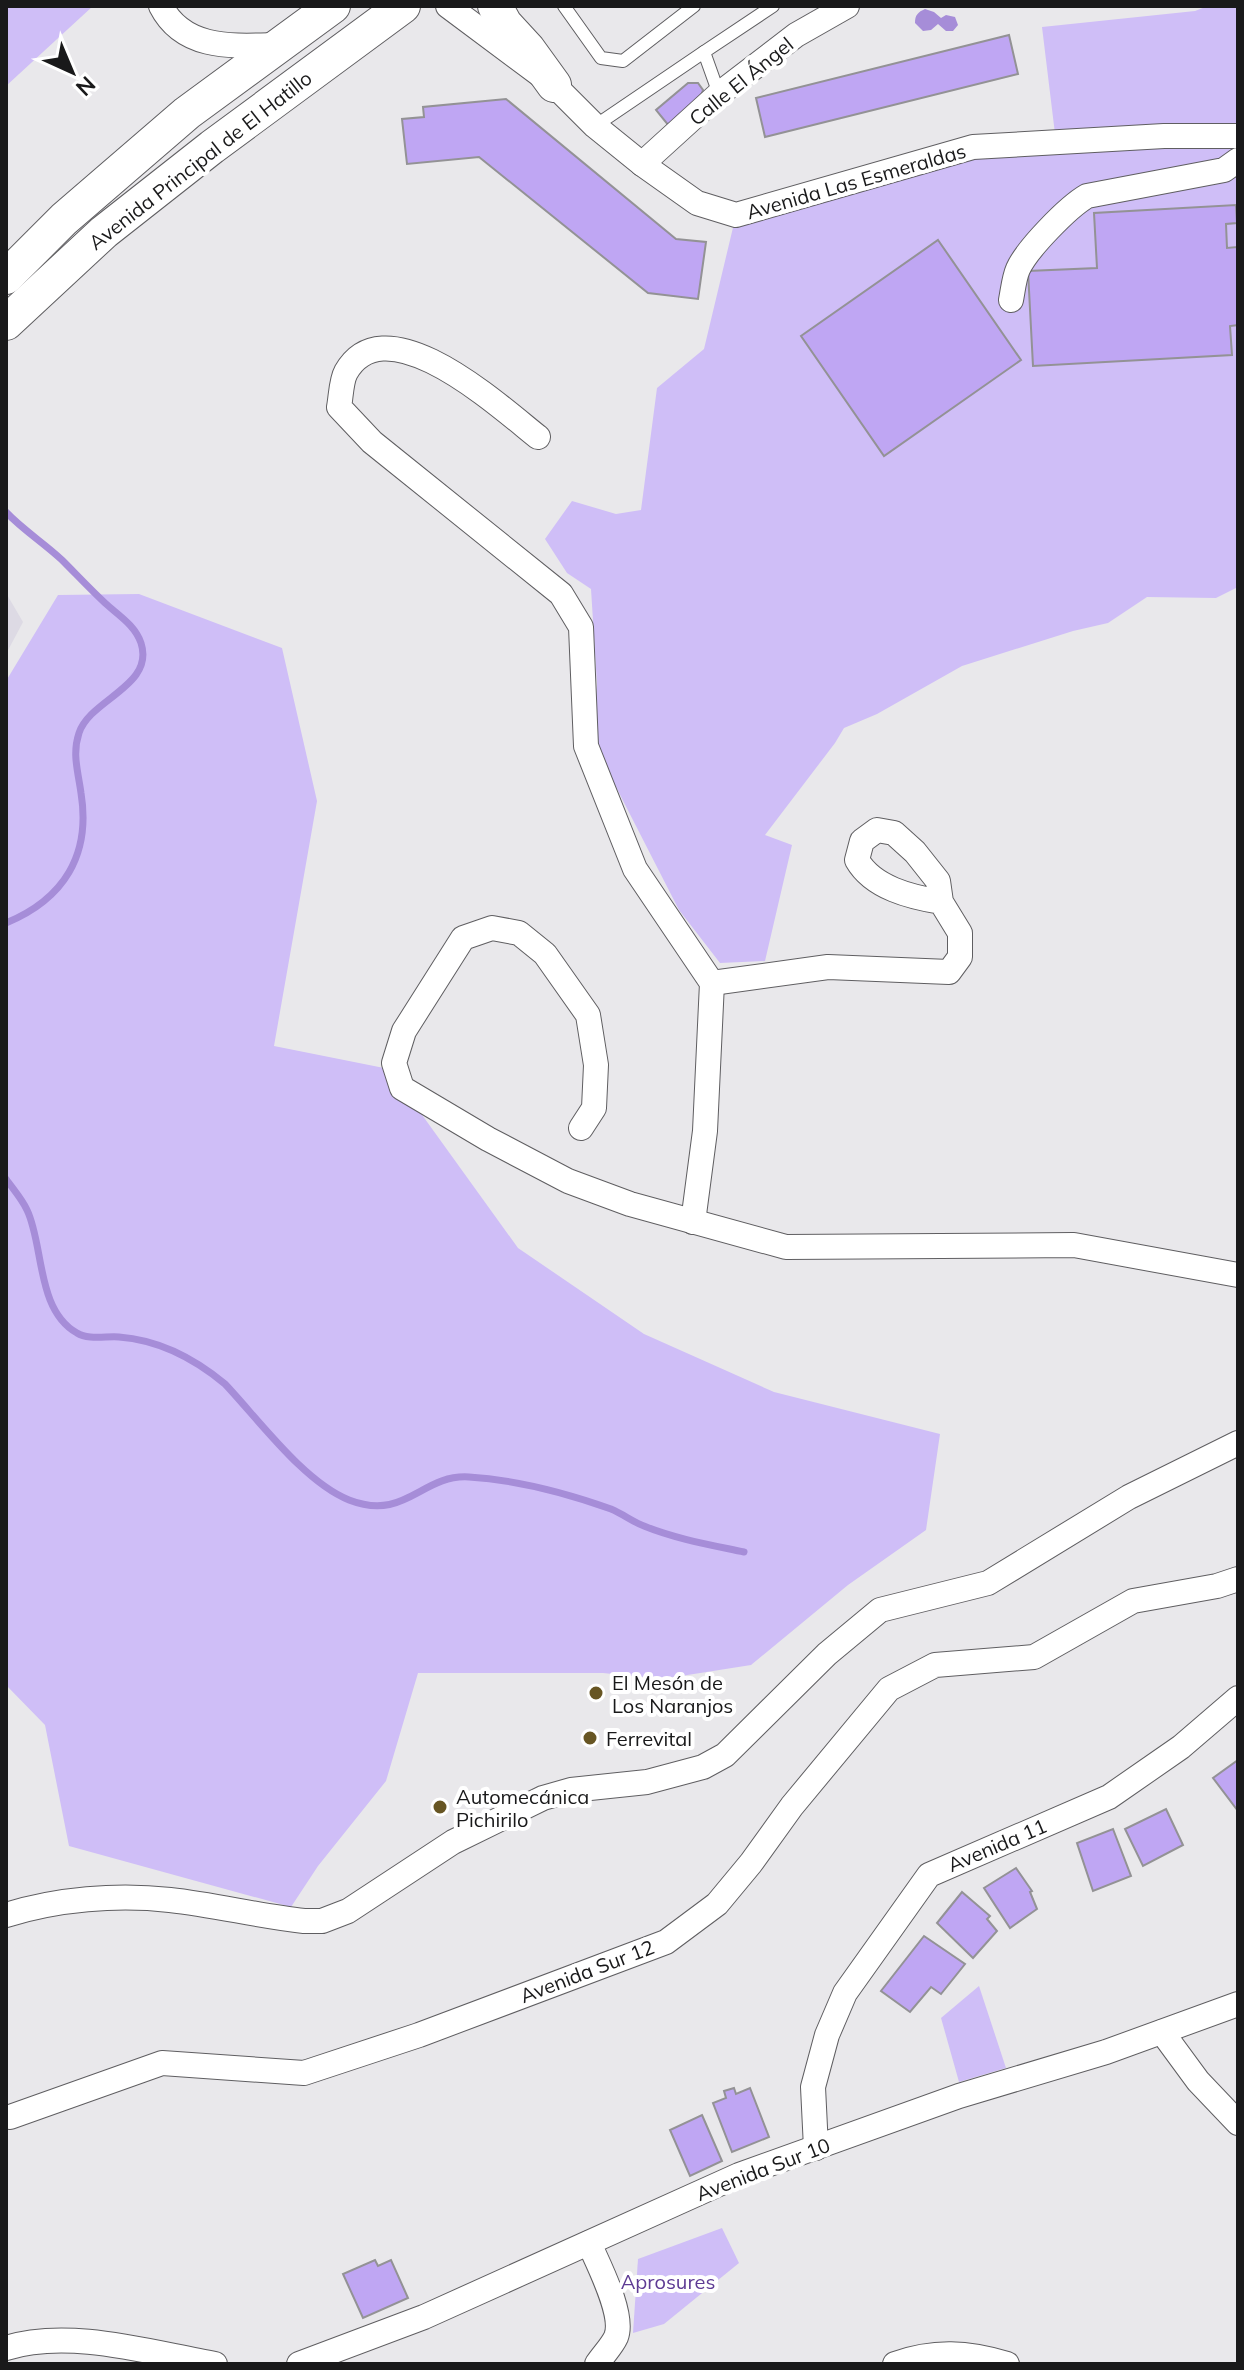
<svg xmlns="http://www.w3.org/2000/svg" width="1244" height="2370" font-family="Mulish,sans-serif">
<style>
.built{fill:#dddae4}
.green{fill:#cfbef7}
.water{fill:#a68dd8}
.lines{fill:none;stroke-linecap:round;stroke-linejoin:round}
.stream{stroke:#a68dd8;stroke-width:7}
.building{fill:#bfa6f3;stroke:#939295;stroke-width:2}
.service-casing{stroke:#5f5e61;stroke-width:14}
.minor-casing{stroke:#5f5e61;stroke-width:26}
.secondary-casing{stroke:#5f5e61;stroke-width:36}
.service{stroke:#fff;stroke-width:12}
.minor{stroke:#fff;stroke-width:24}
.secondary{stroke:#fff;stroke-width:34}
.poi-dot{fill:#675523;stroke:#fff;stroke-width:3}
.labels{text-anchor:middle;dominant-baseline:central;stroke-width:8;stroke-linejoin:round;paint-order:stroke}
.street-label{font-size:20px;fill:#19191a;stroke:#fff}
.poi-label{font-size:20px;fill:#19191a;stroke:#fff;text-anchor:start}
.park-label{font-size:20px;fill:#5e3b94;stroke:#fff}
</style>
<rect width="100%" height="100%" fill="#e9e8eb"/>
<!-- built -->
<path class="built" d="M6 593 23 622 6 654Z"/>
<!-- green -->
<g class="green">
<path d="M6 6H93L6 86Z"/>
<path d="M1208 6H1238V587L1216 598 1147 597 1108 623 1073 631 962 666 877 714 844 728 835 743 765 835 792 845 765 961 720 963 679 910 593 742 597 684 591 589 567 573 545 539 572 501 616 514 641 510 657 388 704 349 736 215 863 178 1056 142 1042 27 1195 11Z"/>
<path d="M139 594 282 648 317 801 274 1046 389 1069 518 1248 644 1334 774 1392 940 1434 926 1530 848 1585 751 1665 662 1679 603 1673H418L386 1781 318 1866 291 1907 69 1846 45 1725 6 1685V681L58 595Z"/>
<path d="M979 1986 1006 2068 959 2082 941 2018Z"/>
<path d="M722 2228 739 2263 664 2324 633 2333 638 2259Z"/>
</g>
<!-- water -->
<path class="water" d="M925 9 934 12 941 18 946 15 955 17 958 25 953 31H946L938 24 931 30 923 31 915 23C915 15 918 12 925 9Z"/>
<g class="lines">
<!-- stream -->
<g class="stream">
<path d="M6 512C23 530 44 543 62 560 76 574 90 589 105 603 118 615 135 625 141 643 155 686 90 699 79 733 72 754 78 771 81 793 91 855 64 899 6 923"/>
<path d="M6 1179C13 1189 22 1199 27 1210 44 1245 36 1310 77 1333 88 1340 106 1336 119 1337 159 1340 195 1359 225 1384 259 1420 304 1482 349 1500 406 1522 421 1474 469 1477 517 1480 566 1493 611 1509 623 1514 633 1522 644 1526 676 1539 711 1545 744 1552"/>
</g>
</g>
<!-- building -->
<g class="building">
<path d="M1009 35 1018 74 765 137 756 98Z"/>
<path d="M688 83H698L703 90 700 99 669 126 656 110Z"/>
<path d="M506 99 676 239 706 242 698 299 648 293 479 157 407 164 402 119 424 117 423 107Z"/>
<path d="M1236 205 1237 223 1226 224 1227 248 1237 247 1238 259V325L1230 326 1232 355 1033 366 1028 271 1097 268 1094 213Z"/>
<path d="M938 240 1021 360 884 456 801 336Z"/>
<path d="M1238 1760V1811L1213 1778Z"/>
<path d="M1166 1809 1183 1845 1143 1866 1125 1829Z"/>
<path d="M1113 1829 1131 1876 1093 1891 1077 1843Z"/>
<path d="M1016 1868 1032 1891 1030 1892 1037 1909 1010 1928 984 1888Z"/>
<path d="M962 1892 990 1916 987 1919 997 1931 973 1958 937 1923Z"/>
<path d="M924 1936 965 1964 941 1994 931 1987 910 2012 881 1991Z"/>
<path d="M734 2088 736 2094 750 2088 769 2137 732 2152 713 2103 726 2098 724 2091Z"/>
<path d="M702 2115 722 2161 690 2176 670 2130Z"/>
<path d="M375 2260 378 2266 391 2260 408 2298 363 2318 343 2274Z"/>
</g>
<g class="lines">
<!-- service casing -->
<g class="service-casing">
<g id="service">
<path d="M564 6 601 58 623 61 694 6"/>
<path d="M719 94 704 52 773 6"/>
<path d="M595 126 704 52"/>
</g>
</g>
<!-- minor casing -->
<g class="minor-casing">
<g id="minor">
<path d="M161 6C184 51 235 46 278 45"/>
<path d="M448 6 554 85 595 126 642 164 697 203 736 215 973 147 1164 136H1238"/>
<path d="M642 164 719 94 796 35 847 6"/>
<path d="M1011 300C1013 290 1014 278 1018 269 1027 249 1068 207 1087 196L1224 170 1238 160"/>
<path d="M538 437C500 407 386 302 346 372 341 381 341 397 339 407L372 442 561 594 581 627 586 746 635 869 712 983 705 1131 693 1222"/>
<path d="M712 983 828 967 949 972 960 957V933L941 902 938 881 915 852 894 833 877 830 862 841 857 860C873 888 911 897 941 902"/>
<path d="M581 1128 594 1108 596 1065 588 1015 545 954 519 933 492 928 463 938 404 1031 394 1063 402 1088 488 1139 568 1181 630 1204 786 1247 1074 1245 1238 1275"/>
<path d="M6 1915C57 1899 117 1894 170 1900 215 1905 259 1916 304 1921H322L348 1911 453 1842 543 1798 571 1790 647 1782 703 1767 725 1755 827 1654 880 1610 988 1583 1129 1497 1238 1443"/>
<path d="M1162 2032 1198 2081 1238 2123"/>
<path d="M10 2117 162 2063 304 2073 419 2035 666 1942 717 1904 751 1863 792 1806 889 1689 935 1665 1034 1657 1133 1601 1217 1586 1238 1579"/>
<path d="M816 2148 813 2087 827 2035 845 1993 929 1875 1109 1797 1181 1747 1238 1698"/>
<path d="M589 2243C598 2264 625 2315 616 2337 612 2346 603 2355 597 2364"/>
<path d="M6 2348C70 2328 151 2353 215 2364"/>
<path d="M299 2364 424 2317 739 2175 959 2096 1106 2052 1238 2004"/>
<path d="M895 2364C934 2350 968 2352 1007 2364"/>
</g>
</g>
<!-- secondary casing -->
<g class="secondary-casing">
<g id="secondary">
<path d="M495 6 505 24 528 49 554 85"/>
<path d="M6 277 64 219 187 113 333 6"/>
<path d="M6 323 104 232 212 147 403 6"/>
</g>
</g>
<!-- service -->
<use href="#service" class="service"/>
<!-- minor -->
<use href="#minor" class="minor"/>
<!-- secondary -->
<use href="#secondary" class="secondary"/>
</g>
<!-- markers -->
<g class="poi-dot">
<circle cx="596" cy="1693" r="8"/>
<circle cx="590" cy="1738" r="8"/>
<circle cx="440" cy="1807" r="8"/>
</g>
<g class="labels">
<!-- street labels -->
<g class="street-label">
<text transform="translate(741 81) rotate(-39)">Calle El Ángel</text>
<text transform="translate(200 160) rotate(-38)">Avenida Principal de El Hatillo</text>
<text transform="translate(856 181) rotate(-16)">Avenida Las Esmeraldas</text>
<text transform="translate(997 1845) rotate(-23)">Avenida 11</text>
<text transform="translate(587 1971) rotate(-21)">Avenida Sur 12</text>
<text transform="translate(763 2169) rotate(-21)">Avenida Sur 10</text>
</g>
<!-- poi labels -->
<g class="poi-label">
<text x="612" y="1682">El Mesón de<tspan x="612" dy="23">Los Naranjos</tspan></text>
<text x="606" y="1738">Ferrevital</text>
<text x="456" y="1796">Automecánica<tspan x="456" dy="23">Pichirilo</tspan></text>
</g>
<!-- park labels -->
<g class="park-label">
<text x="668" y="2281">Aprosures</text>
</g>
</g>
<!-- border -->
<rect width="1244" height="2370" fill="none" stroke="#19191a" stroke-width="16"/>
<!-- north arrow -->
<g transform="translate(72 72) rotate(136)" stroke="#ffffff" stroke-width="6" paint-order="stroke">
<path d="M0-6L14 30L0 20L-14 30Z" fill="#19191a"/>
<text y="-12" font-size="22" font-weight="bold" text-anchor="middle" fill="#19191a">N</text>
</g>
</svg>
